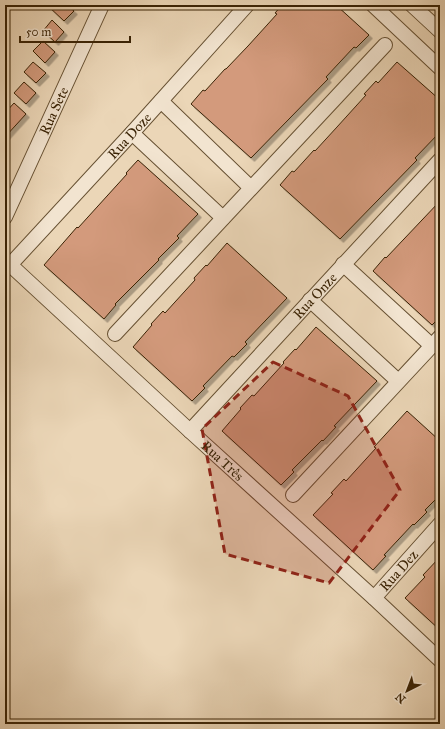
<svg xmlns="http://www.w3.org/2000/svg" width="445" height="729" font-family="'IM FELL Great Primer',serif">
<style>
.building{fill:#d39a7c;stroke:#3a2305;filter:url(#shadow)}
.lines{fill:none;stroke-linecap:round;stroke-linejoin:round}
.street-casing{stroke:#665032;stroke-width:16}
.street{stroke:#f2e4d0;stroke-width:14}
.marked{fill:#8f2418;fill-opacity:0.2;stroke:#8f2418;stroke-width:3;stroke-dasharray:8 5;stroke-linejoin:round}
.labels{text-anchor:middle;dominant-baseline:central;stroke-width:3;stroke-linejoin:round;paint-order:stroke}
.street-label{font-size:14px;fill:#3a2305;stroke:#f2e4d0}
</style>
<defs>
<filter id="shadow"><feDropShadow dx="3.5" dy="3.5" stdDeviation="0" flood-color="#0004"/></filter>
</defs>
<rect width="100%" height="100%" fill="#ebd6b7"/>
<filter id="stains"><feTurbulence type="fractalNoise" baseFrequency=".005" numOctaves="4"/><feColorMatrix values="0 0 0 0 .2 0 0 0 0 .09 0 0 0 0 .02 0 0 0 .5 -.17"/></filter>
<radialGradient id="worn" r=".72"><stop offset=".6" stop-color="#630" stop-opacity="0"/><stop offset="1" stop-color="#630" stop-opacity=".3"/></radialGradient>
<!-- building -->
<g class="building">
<path d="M47 5H67L74 11 64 21Z"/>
<path d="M282 5H336L369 35 356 48 354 47 326 77 328 79 251 158 191 104 203 90 205 91 225 69H226L248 46 277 14 275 13Z"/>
<path d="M52 20 64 32 55 42 43 31Z"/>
<path d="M43 41 55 52 45 63 33 51Z"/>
<path d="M33 62 46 73 36 83 24 72Z"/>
<path d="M397 62 440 100V132L415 158 417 160 340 239 280 185 292 171 294 172 314 150 315 151 337 127 366 95 364 94 376 81 378 83Z"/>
<path d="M24 82 36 93 26 104 14 93Z"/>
<path d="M14 103 26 114 5 137V113Z"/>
<path d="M138 160 198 214 177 236 179 238 158 259 159 260 115 304 116 305 104 319 44 265 77 227 78 228 127 174 126 173Z"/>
<path d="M440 201V317L432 325 373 271 385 257 386 258Z"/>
<path d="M227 243 287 298 245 342 247 344 234 357 232 356 203 386 205 388 192 401 133 347 152 325 151 324 163 311 165 313 195 280 194 278 206 265 207 266Z"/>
<path d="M316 327 377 381 334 426 336 427 323 441 322 440 292 470 294 472 281 485 222 431 241 409 240 408 252 395 254 396 284 363 283 362 295 349 296 350Z"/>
<path d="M407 411 440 441V495L425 510 427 512 414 525 413 524 384 555 386 556 373 570 313 515 333 494 331 493 344 479 346 481 376 448 374 447Z"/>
<path d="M440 557V630L405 598 425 577 423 575Z"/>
</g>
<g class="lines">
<!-- street casing -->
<g class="street-casing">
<g id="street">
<path d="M373 5 440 68"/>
<path d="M412 5 440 31"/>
<path d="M161 101 251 188"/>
<path d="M132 133 223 218"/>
<path id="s1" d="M5 217 102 5"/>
<path id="s2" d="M5 260 190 431 374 598 440 660"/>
<path d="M343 264 432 346"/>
<path id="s3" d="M10 265 132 133 247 5"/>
<path d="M310 300 398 381"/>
<path d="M115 334 385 45"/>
<path id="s4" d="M190 431 440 160"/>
<path d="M293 495 440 337"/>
<path id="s5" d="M374 598 440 524"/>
</g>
</g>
<!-- street -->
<use href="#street" class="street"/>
</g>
<!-- marked area -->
<path class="marked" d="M273 362 348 396 400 490 329 583 225 554 202 429Z"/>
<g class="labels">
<!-- street labels -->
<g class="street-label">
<text stroke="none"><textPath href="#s1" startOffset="117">Rua Sete</textPath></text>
<text stroke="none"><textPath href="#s3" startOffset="176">Rua Doze</textPath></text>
<text stroke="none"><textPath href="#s4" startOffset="184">Rua Onze</textPath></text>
<text stroke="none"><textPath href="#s2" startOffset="296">Rua Três</textPath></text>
<text stroke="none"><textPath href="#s5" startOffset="37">Rua Dez</textPath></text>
</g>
</g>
<!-- margin -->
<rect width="445" height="729" fill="none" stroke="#ebd6b7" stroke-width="20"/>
<rect x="6" y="6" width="433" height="717" fill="none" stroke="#3a2305" stroke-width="2"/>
<rect x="10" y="10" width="425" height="709" fill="none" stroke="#3a2305"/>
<!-- north arrow -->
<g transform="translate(407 691) rotate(222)" stroke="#f2e4d0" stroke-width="3" paint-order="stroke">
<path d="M0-3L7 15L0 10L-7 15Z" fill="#3a2305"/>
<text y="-6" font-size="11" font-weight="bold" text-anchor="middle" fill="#3a2305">N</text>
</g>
<!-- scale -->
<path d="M20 36v6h110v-6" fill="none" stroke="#3a2305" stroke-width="2"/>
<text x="26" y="36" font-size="12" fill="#3a2305" stroke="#f2e4d0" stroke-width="3" paint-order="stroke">50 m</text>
<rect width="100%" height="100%" filter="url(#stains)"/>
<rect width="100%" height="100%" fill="url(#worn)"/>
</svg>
